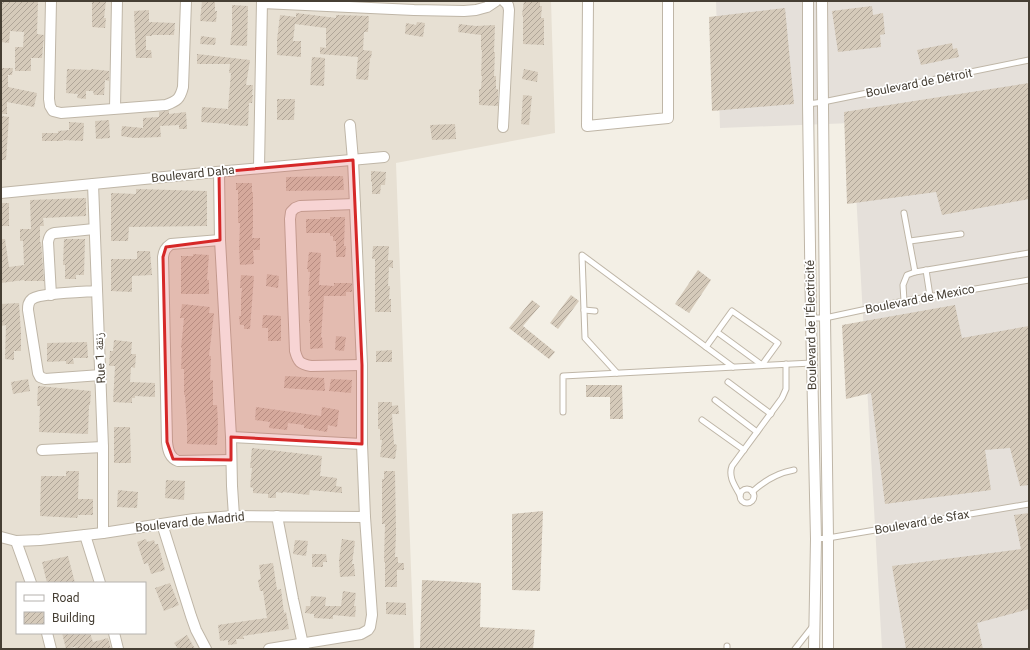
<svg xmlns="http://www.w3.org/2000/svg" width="1030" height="650" font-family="Roboto,'Noto Naskh Arabic',sans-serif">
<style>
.residential{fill:#e7e0d3;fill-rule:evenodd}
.industrial{fill:#e5e0da}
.building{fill:url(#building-hatch)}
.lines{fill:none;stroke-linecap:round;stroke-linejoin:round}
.lane-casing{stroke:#bfb6a7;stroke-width:7}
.street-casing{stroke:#bfb6a7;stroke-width:12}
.lane{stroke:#fff;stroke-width:5}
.street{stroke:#fff;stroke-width:10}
.marked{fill:#d62828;fill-opacity:0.2;stroke:#d62828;stroke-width:3;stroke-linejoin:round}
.labels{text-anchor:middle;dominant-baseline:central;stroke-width:3.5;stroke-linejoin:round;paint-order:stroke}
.street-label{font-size:12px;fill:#463f34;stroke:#fff}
</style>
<defs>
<pattern id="building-hatch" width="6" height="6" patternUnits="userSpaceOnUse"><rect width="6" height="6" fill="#d5caba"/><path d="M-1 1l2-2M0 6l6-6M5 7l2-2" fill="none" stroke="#afa598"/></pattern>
</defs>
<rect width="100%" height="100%" fill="#f3efe5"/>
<!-- residential -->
<path class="residential" d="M1 1H551L555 133 396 163 414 649H1ZM17 583H145V633H17Z"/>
<!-- industrial -->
<path class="industrial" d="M716 1H1029V649H882L852 123 720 128Z"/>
<!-- building -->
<g class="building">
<path d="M1 1H38L37 34 44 35 42 58H31V71H15V47H23L24 32 10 31 9 43 1 42Z"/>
<path d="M92 1H106L104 18H106L105 28 92 27Z"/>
<path d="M202 1H215V11H217L216 22 200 21Z"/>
<path d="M524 1H540V6H542L541 18H544V45L523 44V16L522 15Z"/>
<path d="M232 5 248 6 247 46 230 45 232 30Z"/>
<path d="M872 6 873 15 883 13 885 34 880 35 881 47 838 52 832 11Z"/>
<path d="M785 8 794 104 712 111 709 17Z"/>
<path d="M149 10V22L175 23 174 35H152V36H146V50H151L152 58H136L134 11Z"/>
<path d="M296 13 336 18V15L369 16 368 32H364L363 50 372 51 371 58H370L368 80 356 79 358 57 320 54V47L326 48V28L295 24 293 41H301V57L277 55V40L280 15 296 17Z"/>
<path d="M417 22 425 23 423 37 405 34 406 23 416 25Z"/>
<path d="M459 24 476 26 495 25 494 52H495L494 76H496V89H498V106L479 105V89H481L482 76H481L482 50H481V35L458 32Z"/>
<path d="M201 36 216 38 215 45 200 44Z"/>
<path d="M952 43 953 49 957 48 959 57 921 65 917 50Z"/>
<path d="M197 54 250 60 246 85H253L252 95H253L252 103H249L248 126 229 125V124L201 122 202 107 228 109 231 73H229L230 64H197Z"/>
<path d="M312 57 325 58 324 86 310 85Z"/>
<path d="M1 68H13L12 75H8V87L37 93 34 107 7 102V114H1Z"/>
<path d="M67 69 91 70V69L109 71V81L105 80 104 95H94L93 91H86V99L77 98 78 94 66 93Z"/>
<path d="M524 69 538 72 537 82 522 79Z"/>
<path d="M1029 83V199L942 215 936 192 847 204 844 112Z"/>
<path d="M523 95 532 96 529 125 521 124Z"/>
<path d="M277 99H295L294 120H277Z"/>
<path d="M166 111H169V114L186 112 187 129H179V125L160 126 161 137 134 138 121 136 122 126 143 128V118L159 117V112Z"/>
<path d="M1 116 9 117 6 160H1Z"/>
<path d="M109 120 110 138 96 139 95 121Z"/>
<path d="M69 122 84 123 83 141 63 140V141H42V133H58V131L69 130Z"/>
<path d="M455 124 456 139 432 140 430 125Z"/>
<path d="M371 171 386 172 385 185H381L380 194H372V182H371Z"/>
<path d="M343 176 344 190 286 191V177Z"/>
<path d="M236 183H252V192H253V227L252 238H260V250H253L254 264 240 265 239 249 240 223H238V190H236Z"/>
<path d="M136 189 207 191V226L129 227 128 241H111V193L136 194Z"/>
<path d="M86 198V216L43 218 44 226H40V242H41L44 281H24V280L1 283V239H5L9 267 24 265 23 241H20V229H31L30 200Z"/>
<rect x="1" y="203" width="8" height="23"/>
<path d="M330 217H345L344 246H346L345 257H336V241H333V236H330V233H306V219H330Z"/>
<path d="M64 239H85L84 275H76V279H65V265H63Z"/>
<path d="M373 246H389L388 260H393V268L389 267 388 286H390L389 299H391V312H375V259H372Z"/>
<path d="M137 251H150L152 275 132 276V292L111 291V259H137Z"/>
<path d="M309 252 321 253 319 285 334 286V283H352V292H346V296H324L321 337H322L323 348 310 349V323H309L310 310 309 309 310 296H308L310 272H308V269H307Z"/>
<path d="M193 254 209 255 207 280H209V294H181V256H193Z"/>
<path d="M698 270 711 280 689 313 675 304Z"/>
<path d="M267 274 279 276 278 288 266 286Z"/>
<path d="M241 275 254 276 250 329H244V325H240L239 316H241V298L242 288H240Z"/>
<path d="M571 295 579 301 558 329 550 323Z"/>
<path d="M532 300 540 306 523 326 555 352 549 359 509 328Z"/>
<path d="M19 303 21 333V351H14V360L5 359 6 325 1 326V304Z"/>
<path d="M182 304 210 307 209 313H214L209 356H211L210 380H213V405H217L218 423 217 445 187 444V425L185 395H184V369H181L182 348H181L184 318H180Z"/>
<path d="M955 305 962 338 1029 326V485L1020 486 1010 448 985 450 991 490 885 504 871 393 846 399 842 325Z"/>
<path d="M263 315 281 316V341H268V328H262Z"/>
<path d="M336 336 346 337 344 351 335 350Z"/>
<path d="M114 340 132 342 131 354H136L135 368 131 367 130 382 155 383V397L135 396V398H132V403L113 402 115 366H109L110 351H113Z"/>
<path d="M87 342 88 358H73L74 364H66V361L47 362V343Z"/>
<path d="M392 350V362H376V351Z"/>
<path d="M285 376 324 378 325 391 284 388Z"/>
<path d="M28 379 30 391 13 394 11 382Z"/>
<path d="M331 379 352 380 351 393 329 391Z"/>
<path d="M586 385H622L623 419H610V397H586Z"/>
<path d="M38 386 91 391 90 405H89L88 434 39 432 40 406H37Z"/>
<path d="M378 402H392V406L398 405 399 414H392L394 444 397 445 395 459 380 457 382 440H380V429H378Z"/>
<path d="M256 407 321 416 322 407 339 410 337 427 328 425 327 432 304 428V425L288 423 287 430 269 428 270 422 255 420Z"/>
<path d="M114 427H130L131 463H114Z"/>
<path d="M252 448 322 456 320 476 337 478 336 486 342 487V493L310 490 309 495 283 492V493L276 492V498H268V494L253 493V488L250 487 252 468H250Z"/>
<path d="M66 471H79L78 499H93V515H78L77 518 40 516 41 476H66Z"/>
<path d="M384 471H395L396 532 395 557H398V563H404V570H397V587H385V562H384L385 524H382V479H384Z"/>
<path d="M166 480 185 481 184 500 165 498Z"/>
<path d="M118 490 138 492 137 508 117 507Z"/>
<path d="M543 511 540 591 512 590V514Z"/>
<path d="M1029 513V609L977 623 983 649H906L892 566 1021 549 1014 515Z"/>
<path d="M146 539 147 542 154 540 155 544H158L165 570 151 574 148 563 144 564 137 542Z"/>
<path d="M342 539 355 541 352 564H354L355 576 340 577 339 560Z"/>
<path d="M295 540 308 541 306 556 293 554Z"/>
<path d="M312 554H326L327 562H323V567H312Z"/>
<path d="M68 556 75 583H47L42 562Z"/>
<path d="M273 563 277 590 281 589 284 613 286 612 289 629 243 636 244 639H236L237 644 228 645V640L220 641 218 625 267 618 263 591H260L258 580 261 579 259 565Z"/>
<path d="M422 580 481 583 480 627 535 630 533 649H420Z"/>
<path d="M170 583 179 605 164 611 155 588Z"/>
<path d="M343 591 356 593 354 606H356L355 617 333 615V619L314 618V614L305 613 306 606H310L311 596 326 597 325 606H341Z"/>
<path d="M386 602 406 603V615L386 614Z"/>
<path d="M62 633H90L93 642 108 638 111 649H76L75 647 85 644 66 649Z"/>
<path d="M187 635 195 649H178L174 643Z"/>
</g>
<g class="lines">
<!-- lane casing -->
<g class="lane-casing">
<g id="lane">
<path d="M808 104 823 102 1029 60"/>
<path d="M904 213 915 272"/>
<path d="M910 241 961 234"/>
<path d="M926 270 930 296"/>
<path d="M904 301 903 285 907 275 915 272 1029 253"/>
<path d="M584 310 595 311"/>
<path d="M811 318H825L904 301 1029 280"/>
<path d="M706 347 732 311 778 343 762 365 717 332"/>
<path d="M617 373 585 338 582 255 733 367"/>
<path d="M728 382 771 414"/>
<path d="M715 400 757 432"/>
<path d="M563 412V376L812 363"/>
<path d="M702 420 744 450"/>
<circle cx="747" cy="496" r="7"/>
<path d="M752 492C765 480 777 473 794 470"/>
<path d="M740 495C735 486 728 477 732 466L782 398 786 389V364"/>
<path d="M816 539 828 538 1029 504"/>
<path d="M727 649V646"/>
<path d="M795 649 813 626"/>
</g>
</g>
<!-- street casing -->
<g class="street-casing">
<g id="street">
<path d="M51 1 49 99 50 106 53 111 61 113 166 105C177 101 180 99 183 87L186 1"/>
<path d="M588 1 587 126 668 118V1"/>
<path d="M808 1V104L811 318 816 539 814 649"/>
<path d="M822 1 825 318 828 538V649"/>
<path d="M262 3 414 10 464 11 476 10 487 7 496 1"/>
<path d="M115 108 117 1"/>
<path d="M503 127 509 10 508 5 504 1"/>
<path d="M259 167 262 1"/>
<path d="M219 172 220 240 231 437 232 486 234 516"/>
<path d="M93 184 103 447V533"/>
<path d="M1 193C129 180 256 168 384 157"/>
<path d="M355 204 300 206 295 208 291 212 290 219 295 351C298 362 300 364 311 366L362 365"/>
<path d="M220 240 171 244C165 248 164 251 163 257L167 442C168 451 170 458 178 461L231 460"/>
<path d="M97 291C84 292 41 293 32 299 28 302 28 306 28 310L38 373 40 377 45 379 101 375"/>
<path d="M51 295 48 242C49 237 50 234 55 233L94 229"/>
<path d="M231 437 362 444"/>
<path d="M42 450 103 447"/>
<path d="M277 516 293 599 304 649"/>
<path d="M162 524 191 616 196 630 206 649"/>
<path d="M85 535 100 583"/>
<path d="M1 537 16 541 40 540 103 533 194 519 234 516 365 517"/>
<path d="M16 541 31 583"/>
<path d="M47 633 51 649"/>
<path d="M114 633 118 649"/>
<path d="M269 649 361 634 368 630 370 627 372 615 365 517 362 444V365L353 160 350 125"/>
</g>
</g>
<!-- lane -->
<use href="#lane" class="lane"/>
<!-- street -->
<use href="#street" class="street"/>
</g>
<!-- marked area -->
<path class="marked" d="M353 160 362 365V444L231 437V460L173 459 167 442 163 257 166 247 220 240 219 172Z"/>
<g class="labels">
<!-- street labels -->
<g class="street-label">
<text transform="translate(919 83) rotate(-11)">Boulevard de Détroit</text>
<text transform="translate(193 174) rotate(-6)">Boulevard Daha</text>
<text transform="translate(920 299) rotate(-11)">Boulevard de Mexico</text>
<text transform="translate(811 325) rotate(-91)">Boulevard de l'Électricité</text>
<text transform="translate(100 358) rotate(-93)">Rue 1 زنقة</text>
<text transform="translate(190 522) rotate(-6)">Boulevard de Madrid</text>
<text transform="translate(922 522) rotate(-10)">Boulevard de Sfax</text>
</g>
</g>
<!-- border -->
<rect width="1030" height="650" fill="none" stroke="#463f34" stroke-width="4"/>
<!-- legend -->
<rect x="16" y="582" width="130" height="52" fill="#ffffff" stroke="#b5b2ae"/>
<rect x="24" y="595" width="20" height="6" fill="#ffffff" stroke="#b5b2ae"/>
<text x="52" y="602" font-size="12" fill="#463f34">Road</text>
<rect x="24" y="612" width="20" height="12" fill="url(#building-hatch)" stroke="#b5b2ae"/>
<text x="52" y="622" font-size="12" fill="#463f34">Building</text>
</svg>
